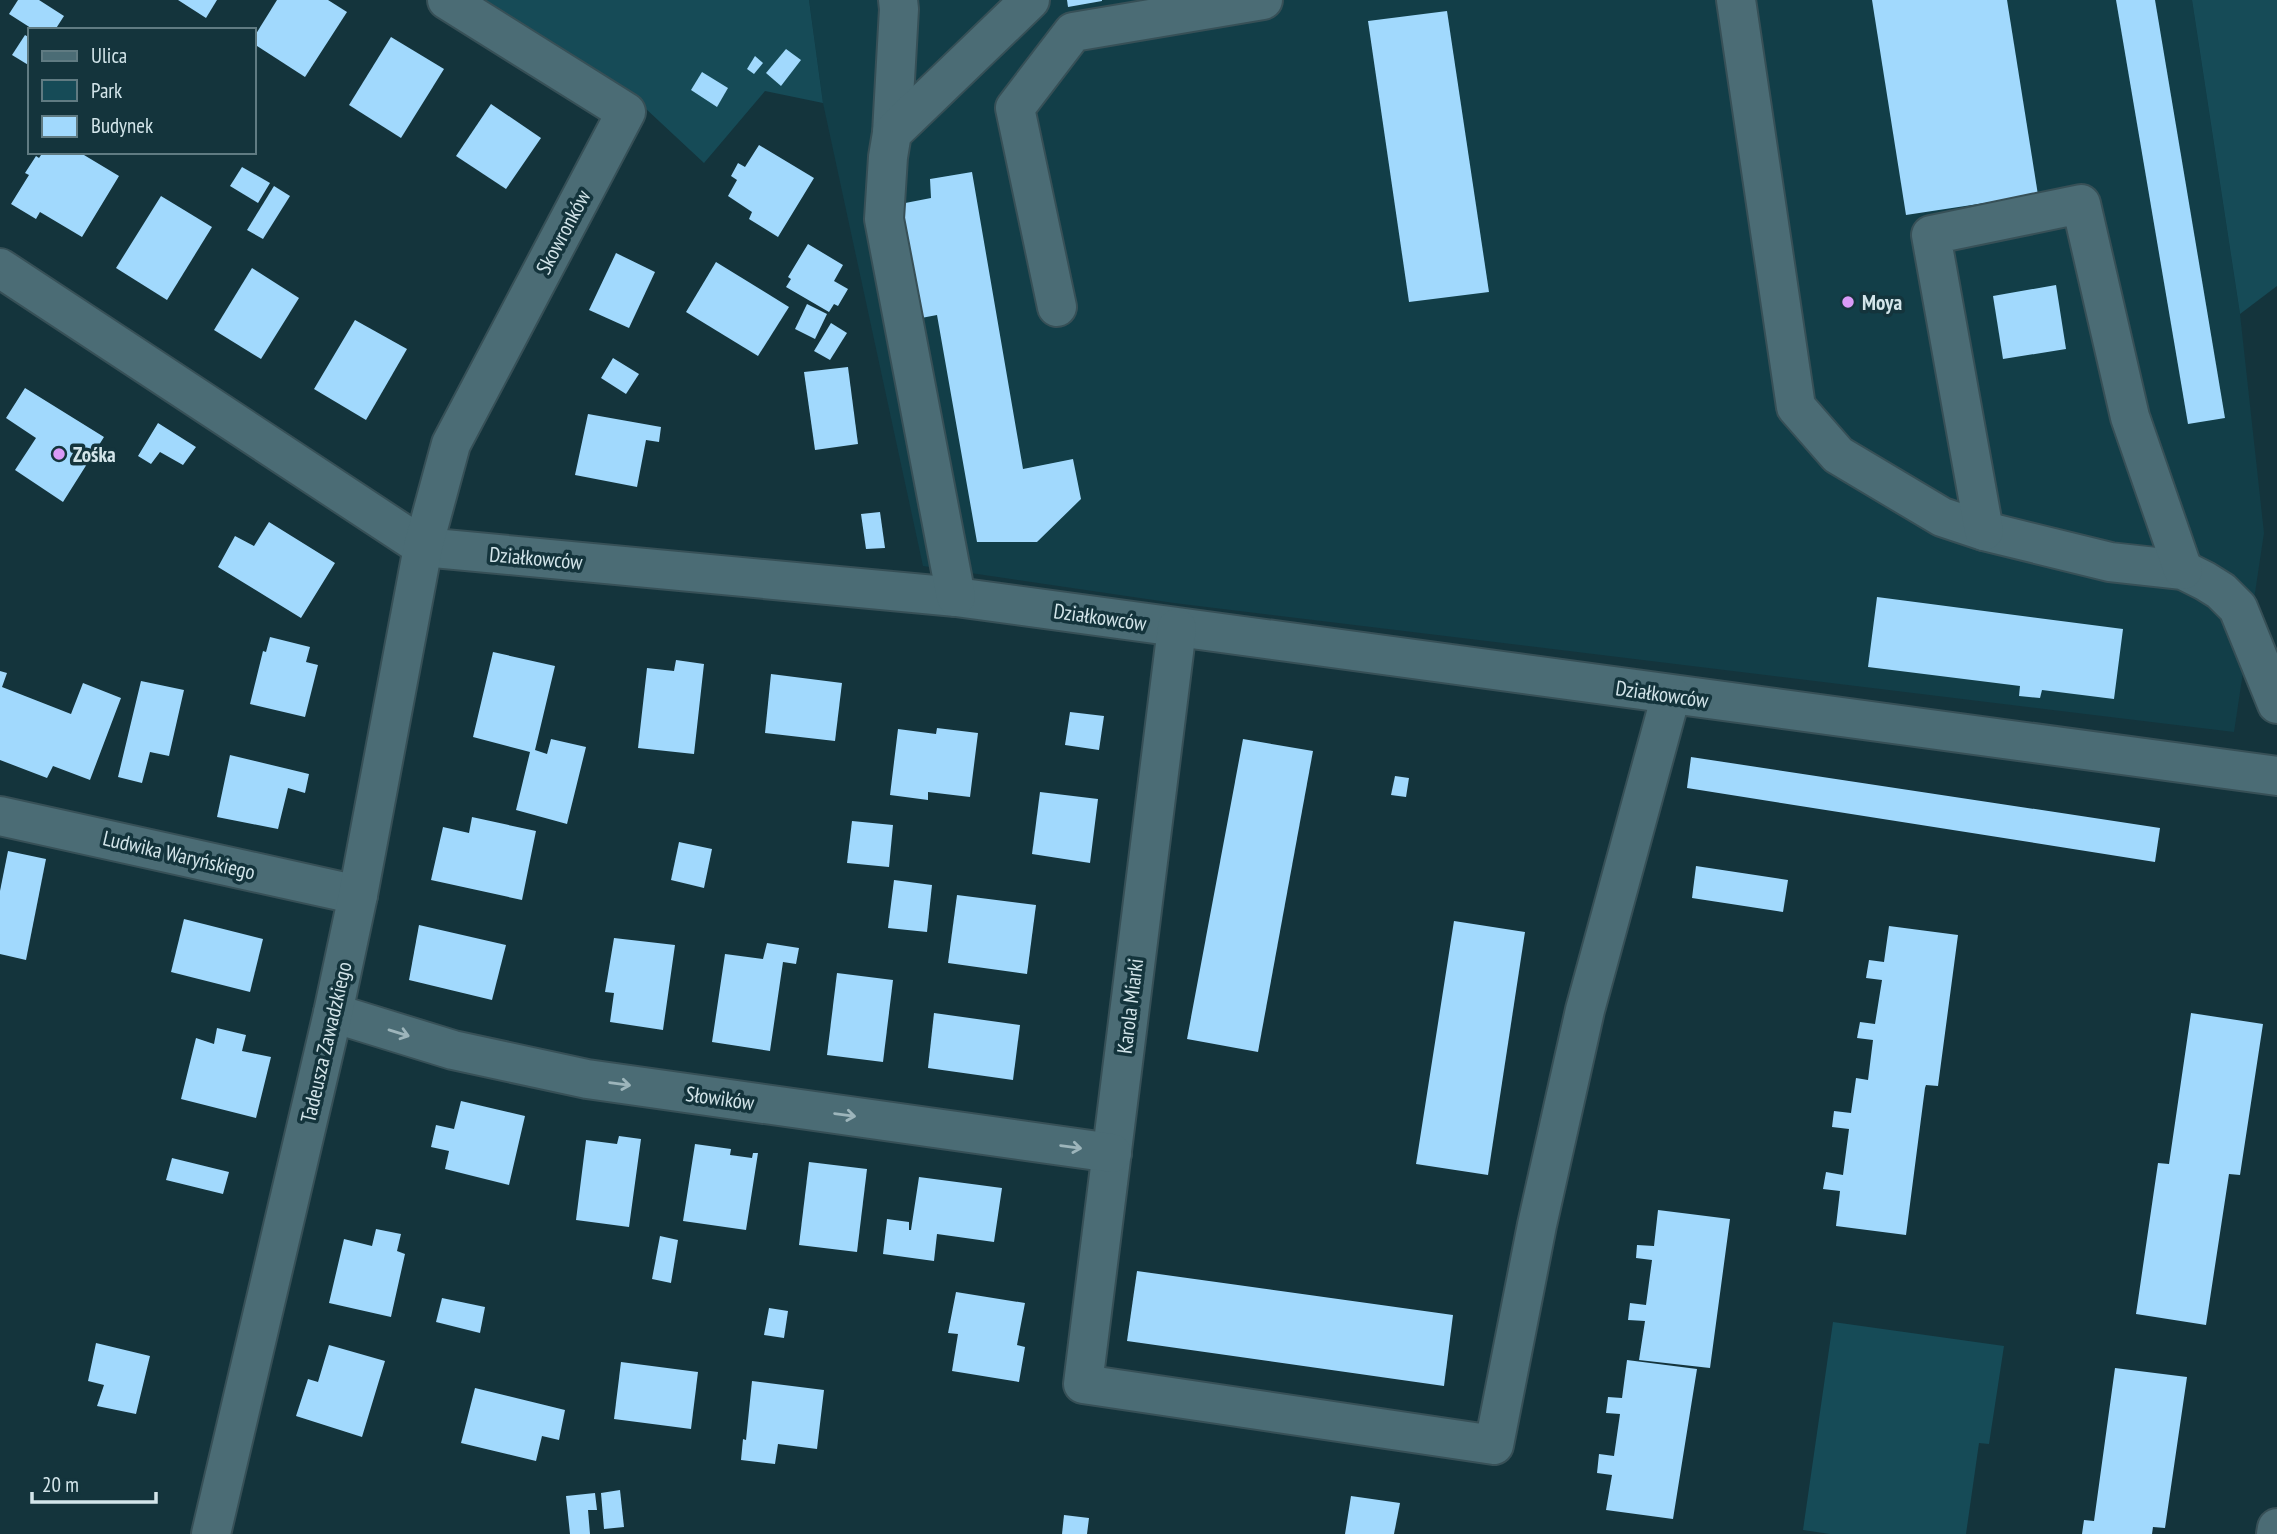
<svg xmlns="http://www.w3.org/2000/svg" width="2277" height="1534" font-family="'PT Sans Narrow',sans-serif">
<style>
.built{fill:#123e48}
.green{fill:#164b57}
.building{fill:#a1d9fd}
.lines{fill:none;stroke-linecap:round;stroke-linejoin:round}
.minor-casing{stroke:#375057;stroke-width:42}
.minor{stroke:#4b6c75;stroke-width:38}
.oneway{stroke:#9db5bb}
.poi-dot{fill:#da9af7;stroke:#14343c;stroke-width:2.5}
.labels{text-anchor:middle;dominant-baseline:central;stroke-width:7;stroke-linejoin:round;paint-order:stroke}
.street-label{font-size:21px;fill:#d3e5ea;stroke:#14343c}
.poi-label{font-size:21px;font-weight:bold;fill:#d3e5ea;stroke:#14343c;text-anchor:start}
</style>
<rect width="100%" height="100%" fill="#14343c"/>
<!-- built -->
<path class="built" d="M809 0H2192L2240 314 2264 533 2234 732 1174 603 923 566 823 103Z"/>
<!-- green -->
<g class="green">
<path d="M473 0H809L823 103 765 91 704 163 645 108Z"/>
<path d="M2192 0H2277V286L2240 314Z"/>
<path d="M1833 1322 2004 1346 1989 1444 1979 1443 1966 1534H1830L1803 1530Z"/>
</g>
<!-- building -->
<g class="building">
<path d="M18 0H39L64 16 55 30H34L9 14Z"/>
<path d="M178 0H217L206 18Z"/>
<path d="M277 0H328L347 12 305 77 254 44V37Z"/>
<path d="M1067 0H1102V1L1068 7Z"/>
<path d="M1872 0H2007L2038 195 1906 215Z"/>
<path d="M2116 0H2155L2225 418 2188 424Z"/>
<path d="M1447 11 1489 292 1409 302 1368 21Z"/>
<path d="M25 35 30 38V66L12 55Z"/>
<path d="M391 37 444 69 401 138 349 105Z"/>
<path d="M786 49 801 60 781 86 766 73Z"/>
<path d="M755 56 763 63 754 74 747 69Z"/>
<path d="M702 72 728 88 717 107 691 90Z"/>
<path d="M491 104 541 138 506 189 456 156Z"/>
<path d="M759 145 814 178 778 237 749 219 752 212 728 196 737 180 731 176 738 163 745 167Z"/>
<path d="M43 152H79L119 176 82 237 40 212 36 219 11 204 29 175 25 173 36 156 39 158Z"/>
<path d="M242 167 270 183 258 203 230 186Z"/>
<path d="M972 172 1023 469 1073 459 1081 499 1037 542H977L937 315 916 319 895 205 931 198 930 179Z"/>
<path d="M274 186 290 196 263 239 247 230Z"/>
<path d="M161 196 212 227 167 300 116 268Z"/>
<path d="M808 244 843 265 834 281 848 289 838 306 834 304 829 312 786 287 791 279 788 277Z"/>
<path d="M616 253 655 272 629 328 589 310Z"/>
<path d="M716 262 789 307 758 356 686 312Z"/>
<path d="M252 268 299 298 261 359 214 330Z"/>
<path d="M2056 285 2066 349 2003 359 1993 296Z"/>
<path d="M807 304 827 314 815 339 795 329Z"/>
<path d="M355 320 407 349 366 420 314 389Z"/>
<path d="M831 323 847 333 830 360 814 351Z"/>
<path d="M613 358 639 374 626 394 601 378Z"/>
<path d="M848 367 858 444 815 450 804 372Z"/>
<path d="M25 388 104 437 63 502 15 470 36 438 6 418Z"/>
<path d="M588 414 661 427 659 442 646 440 637 487 575 475Z"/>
<path d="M158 423 196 447 183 465 160 452 151 464 138 456Z"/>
<path d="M880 512 885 548 866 549 861 514Z"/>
<path d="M269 522 335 563 301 618 218 567 235 536 254 546Z"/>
<path d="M1877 597 2123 629 2114 699 2042 690 2040 698 2019 696 2020 686 1868 667Z"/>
<path d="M270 637 310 647 306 662 318 665 305 717 250 704 263 651 266 652Z"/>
<path d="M493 652 555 666 535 750 547 754 551 739 586 747 567 824 516 810 530 752 473 737Z"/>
<path d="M676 660 704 664 694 754 638 748 647 668 674 671Z"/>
<path d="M0 671 7 673 2 687 71 714 83 683 121 698 90 780 53 766 47 778 0 760Z"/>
<path d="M771 674 842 683 835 741 765 733Z"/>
<path d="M141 681 184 690 169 756 150 752 142 783 118 777Z"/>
<path d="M1070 712 1104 716 1099 750 1065 745Z"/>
<path d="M937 728 978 733 970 797 928 792V800L890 795 898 729 936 734Z"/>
<path d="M1243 739 1313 751 1258 1052 1187 1039Z"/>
<path d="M230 755 309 774 305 793 288 788 278 829 217 817Z"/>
<path d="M1691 757 2160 828 2155 862 1687 788Z"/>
<path d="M1395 776 1409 778 1406 797 1391 795Z"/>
<path d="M1040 792 1098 799 1090 863 1032 854Z"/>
<path d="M472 817 536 831 522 900 431 880 443 827 469 833Z"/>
<path d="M852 821 893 825 889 867 847 863Z"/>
<path d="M679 842 712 849 704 888 671 880Z"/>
<path d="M8 851 46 859 26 960 0 954V891Z"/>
<path d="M1696 866 1788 880 1783 912 1692 898Z"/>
<path d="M894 880 932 885 927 932 888 928Z"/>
<path d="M957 895 1036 905 1027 974 948 963Z"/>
<path d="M184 919 263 939 250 992 171 972Z"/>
<path d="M1454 921 1525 932 1488 1175 1416 1164Z"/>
<path d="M419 925 506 945 492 1000 409 980Z"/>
<path d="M1889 926 1958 935 1938 1086 1926 1085 1925 1088 1906 1235 1836 1226 1840 1191 1823 1189 1826 1172 1843 1175 1849 1129 1832 1127 1834 1111 1851 1113 1856 1078 1868 1080 1873 1040 1857 1038 1860 1022 1875 1024 1882 980 1866 978 1869 960 1884 962Z"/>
<path d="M614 938 675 945 663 1030 610 1022 614 993 605 992Z"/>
<path d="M767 943 799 948 796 964 783 962 770 1051 712 1042 725 954 763 959Z"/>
<path d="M837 973 893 980 883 1062 827 1055Z"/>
<path d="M934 1013 1020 1025 1013 1080 928 1068Z"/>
<path d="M2191 1013 2263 1024 2240 1175 2229 1174 2206 1325 2136 1314 2158 1163 2169 1164Z"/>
<path d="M217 1028 246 1035 242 1051 271 1057 256 1118 181 1099 196 1038 214 1044Z"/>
<path d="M461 1101 525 1116 509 1185 445 1169 449 1151 431 1147 436 1125 454 1129Z"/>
<path d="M619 1136 641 1139 629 1227 576 1220 586 1140 617 1144Z"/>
<path d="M695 1144 731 1149 730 1155 752 1158 753 1153H758L746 1230 683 1221Z"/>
<path d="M172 1158 229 1172 223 1194 166 1180Z"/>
<path d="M809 1162 867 1169 857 1252 799 1245Z"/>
<path d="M919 1177 1002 1188 994 1242 937 1234 934 1261 883 1254 887 1219 909 1222V1230H911Z"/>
<path d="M1658 1210 1730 1219 1710 1368 1639 1360 1645 1321 1628 1320 1630 1303 1646 1305 1652 1260 1636 1258 1637 1245 1654 1246Z"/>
<path d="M376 1229 401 1234 397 1251 405 1254 391 1317 329 1303 344 1239 372 1246Z"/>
<path d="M660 1236 678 1240 671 1283 652 1279Z"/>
<path d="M1137 1271 1453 1315 1444 1386 1127 1341Z"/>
<path d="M956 1292 1025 1303 1017 1345 1025 1347 1019 1382 952 1371 958 1334 948 1333Z"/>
<path d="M442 1298 485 1307 480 1333 436 1322Z"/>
<path d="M769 1308 788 1311 784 1338 764 1335Z"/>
<path d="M96 1343 150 1356 136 1414 97 1406 104 1385 88 1381Z"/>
<path d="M329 1345 385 1361 362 1437 296 1416 308 1379 318 1382Z"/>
<path d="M1627 1360 1697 1369 1673 1519 1606 1510 1612 1475 1597 1473 1599 1454 1614 1456 1620 1414 1606 1413 1608 1397 1622 1398Z"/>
<path d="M621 1362 698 1372 691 1429 614 1419Z"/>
<path d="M2115 1368 2187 1377 2165 1528 2153 1527 2152 1534H2082L2084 1520 2094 1521Z"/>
<path d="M752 1381 824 1390 817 1449 778 1444 775 1464 741 1460 743 1439 746 1440Z"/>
<path d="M475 1388 565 1410 559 1440 542 1436 536 1461 461 1443Z"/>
<path d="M620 1490 624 1527 604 1529 601 1493Z"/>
<path d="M595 1493 597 1510H588L590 1534H570L566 1496Z"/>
<path d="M1351 1496 1400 1503 1394 1534H1345Z"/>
<path d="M1064 1515 1089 1518 1087 1534H1062Z"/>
</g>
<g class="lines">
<!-- minor casing -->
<g class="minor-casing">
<g id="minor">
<path d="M1736 0 1796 407 1838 455 1942 517 1984 531 2110 562 2183 570 2205 581 2221 591 2238 608 2277 704"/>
<path d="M892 133 899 9 898 0"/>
<path d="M0 268 423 547 956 597 2277 776"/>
<path d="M1057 307 1015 108 1073 32 1263 0"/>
<path d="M1984 531 1931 235 2081 204 2130 417 2183 570"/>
<path d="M956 597 884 219 888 157 892 133 1030 0"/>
<path d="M1177 628 1083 1384 1494 1445 1537 1225 1585 1010 1671 695"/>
<path d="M0 816 358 895"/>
<path d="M333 1013 453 1050 587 1079 1112 1153"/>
<path d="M211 1534 333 1013 358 895 423 547 451 444 626 112 447 0"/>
<path d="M2276 1534 2277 1528"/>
</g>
</g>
<!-- minor -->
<use href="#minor" class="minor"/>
</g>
<!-- one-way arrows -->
<defs><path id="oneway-shaft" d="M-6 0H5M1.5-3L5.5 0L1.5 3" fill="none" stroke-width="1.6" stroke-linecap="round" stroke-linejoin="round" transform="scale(1.75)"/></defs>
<g class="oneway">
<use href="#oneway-shaft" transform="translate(399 1033) rotate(17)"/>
<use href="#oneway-shaft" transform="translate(620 1084) rotate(8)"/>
<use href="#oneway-shaft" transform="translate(845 1115) rotate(8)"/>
<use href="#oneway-shaft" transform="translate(1071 1147) rotate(8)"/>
</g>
<!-- markers -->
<g class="poi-dot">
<circle cx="1848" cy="302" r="7"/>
<circle cx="59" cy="454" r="7"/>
</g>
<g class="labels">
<!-- street labels -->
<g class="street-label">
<text transform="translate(563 232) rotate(-62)">Skowronków</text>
<text transform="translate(536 558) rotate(5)">Działkowców</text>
<text transform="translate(1100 617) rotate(8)">Działkowców</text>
<text transform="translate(1662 694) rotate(8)">Działkowców</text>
<text transform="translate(179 855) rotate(13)">Ludwika Waryńskiego</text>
<text transform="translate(1130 1006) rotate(-83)">Karola Miarki</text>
<text transform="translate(326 1042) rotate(-77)">Tadeusza Zawadzkiego</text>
<text transform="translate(720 1098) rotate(8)">Słowików</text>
</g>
<!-- poi labels -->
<g class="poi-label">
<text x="1862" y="302">Moya</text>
<text x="73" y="454">Zośka</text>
</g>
</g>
<!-- legend -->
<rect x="28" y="28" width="228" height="126" fill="#14343c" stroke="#607b82" stroke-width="2"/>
<rect x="42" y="51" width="35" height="10" fill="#4b6c75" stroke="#607b82" stroke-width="2"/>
<text x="91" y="63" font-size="21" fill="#d3e5ea">Ulica</text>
<rect x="42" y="80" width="35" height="21" fill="#164b57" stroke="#607b82" stroke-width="2"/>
<text x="91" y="98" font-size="21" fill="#d3e5ea">Park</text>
<rect x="42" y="116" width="35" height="21" fill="#a1d9fd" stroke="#607b82" stroke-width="2"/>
<text x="91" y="133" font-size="21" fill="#d3e5ea">Budynek</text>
<!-- scale -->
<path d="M32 1492v10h124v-10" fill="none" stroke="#d3e5ea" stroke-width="3.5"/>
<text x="42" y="1492" font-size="21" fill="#d3e5ea" stroke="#14343c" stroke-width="5" paint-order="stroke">20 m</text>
</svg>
